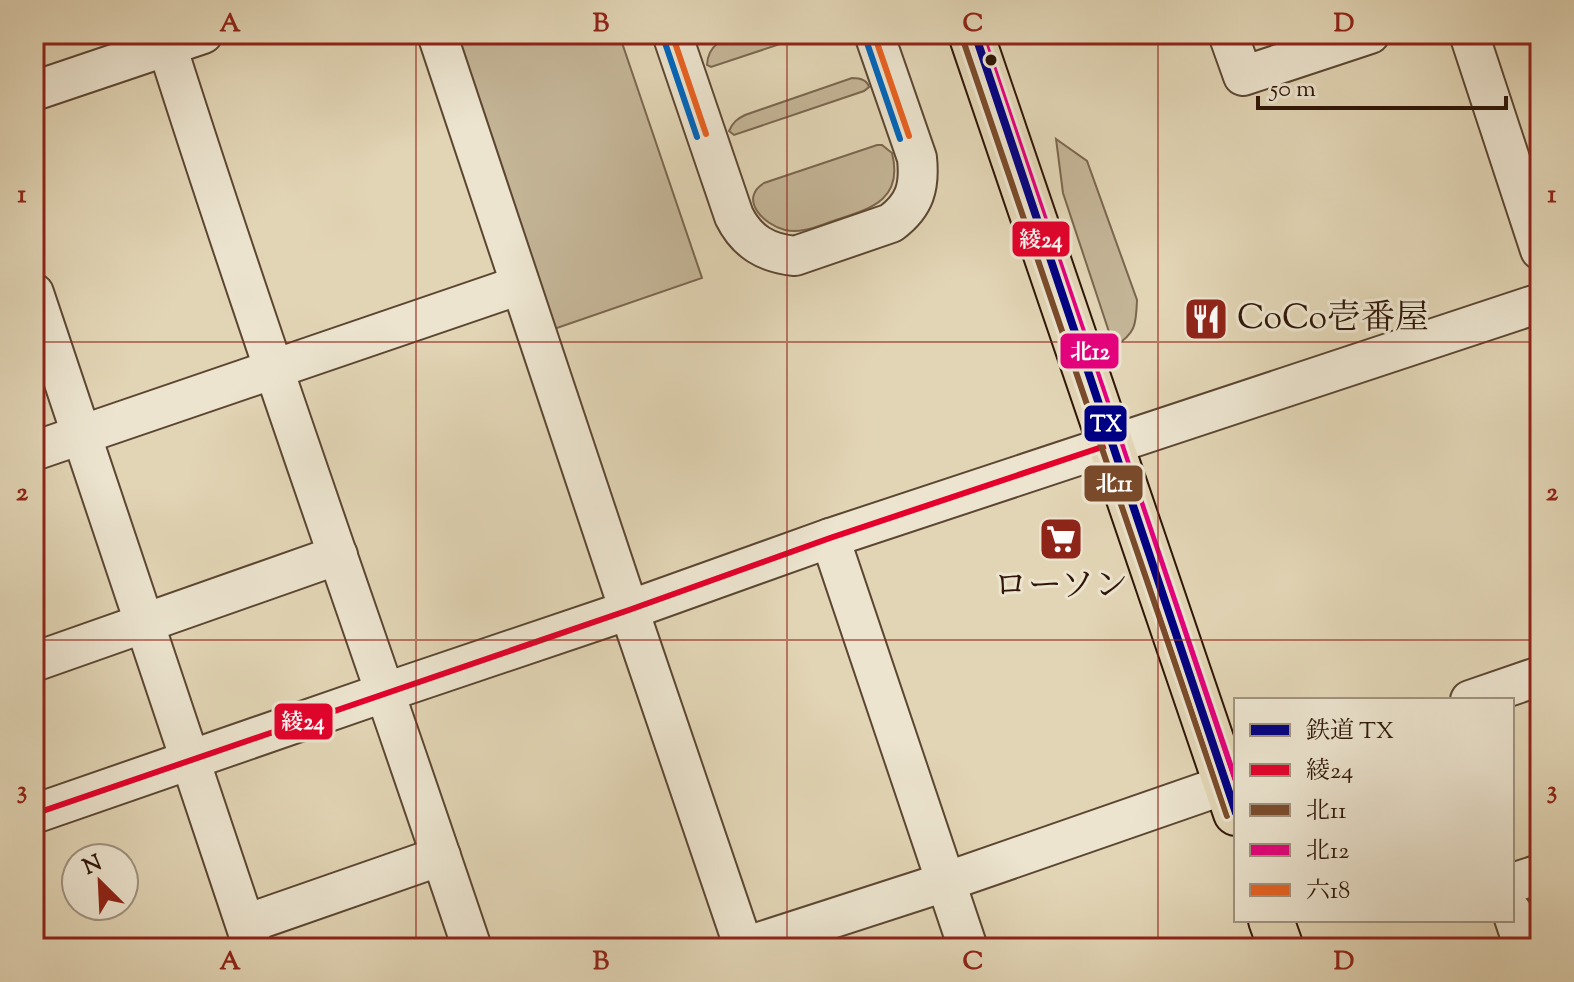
<svg xmlns="http://www.w3.org/2000/svg" width="1574" height="982" font-family="'Sorts Mill Goudy','Noto Serif JP',serif">
<style>
.green{fill:#c4b597;stroke:#7a664f;stroke-width:2}
.lines{fill:none;stroke-linecap:round;stroke-linejoin:round}
.minor-casing{stroke:#5c4632;stroke-width:42}
.major-casing{stroke:#2f1607;stroke-width:48}
.minor{stroke:#ece4cf;stroke-width:38}
.major{stroke:#e2d5b5;stroke-width:44}
.bus-1-casing{stroke:#ece4cf;stroke-width:12}
.bus-2-casing{stroke:#ece4cf;stroke-width:12}
.bus-3-casing{stroke:#ece4cf;stroke-width:12}
.bus-4-casing{stroke:#ece4cf;stroke-width:12}
.bus-5-casing{stroke:#ece4cf;stroke-width:12}
.bus-1{stroke:#e4002b;stroke-width:6}
.bus-2{stroke:#7a4b2a;stroke-width:6}
.bus-3{stroke:#e5007d;stroke-width:6}
.bus-4{stroke:#e86121;stroke-width:6}
.bus-5{stroke:#0065bd;stroke-width:6}
.rail-1-casing{stroke:#ece4cf;stroke-width:14}
.rail-1{stroke:#000084;stroke-width:8}
.grid{fill:none;stroke:#8f2418;stroke-width:2;stroke-opacity:0.55}
.bus-dot{fill:#2f1607;stroke:#ece4cf;stroke-width:3}
.labels{text-anchor:middle;dominant-baseline:central;stroke-width:6;stroke-linejoin:round;paint-order:stroke}
.poi-label{font-size:34px;fill:#2f1607;stroke:#ece4cf;text-anchor:start}
.line-badge{stroke:#ece4cf;stroke-width:3}
.badge-label{font-size:22px;text-anchor:middle;font-weight:bold;fill:#fff}
.neatline{fill:none;stroke:#8f2418;stroke-width:3}
.grid-label{font-size:26px;text-anchor:middle;font-weight:bold;fill:#8f2418}
</style>
<rect width="100%" height="100%" fill="#e2d5b5"/>
<filter id="stains"><feTurbulence type="fractalNoise" baseFrequency=".0025" numOctaves="4"/><feColorMatrix values="0 0 0 0 .2 0 0 0 0 .09 0 0 0 0 .02 0 0 0 .5 -.17"/></filter>
<radialGradient id="worn" r=".72"><stop offset=".6" stop-color="#630" stop-opacity="0"/><stop offset="1" stop-color="#630" stop-opacity=".3"/></radialGradient>
<!-- green -->
<g class="green">
<path d="M453 34H619L702 278 554 329Z"/>
<path d="M740 34H810L711 67 707 65C708 44 723 39 740 34Z"/>
<path d="M852 78C859 78 867 79 869 87L864 91 734 135 729 131C733 122 737 119 745 115Z"/>
<path d="M1056 139 1087 161 1137 300C1136 325 1136 333 1114 347L1063 193Z"/>
<path d="M877 145H882L892 153C904 201 869 209 833 221 818 226 801 234 785 230 764 225 738 199 764 183Z"/>
</g>
<g class="lines">
<!-- minor casing -->
<g class="minor-casing">
<g id="minor">
<path d="M437 34 629 610 744 948"/>
<path d="M672 34 734 216C747 242 766 253 795 256L891 223C915 205 920 187 917 158L874 34"/>
<path d="M1228 34 1243 76 1370 34"/>
<path d="M1469 34 1540 250"/>
<path d="M167 46C263 348 371 647 472 948"/>
<path d="M34 91 203 34"/>
<path d="M34 293 253 948"/>
<path d="M34 451 520 285"/>
<path d="M830 538 968 948"/>
<path d="M34 662 338 555"/>
<path d="M1470 700 1540 676"/>
<path d="M34 814 386 692 629 610 830 538 1540 303"/>
<path d="M1512 883 1540 874"/>
<path d="M1512 912 1524 948"/>
<path d="M246 924 441 856"/>
<path d="M744 947 945 882 1236 781"/>
</g>
</g>
<!-- major casing -->
<g class="major-casing">
<g id="major">
<path d="M971 34 1236 813"/>
<path d="M1271 920 1281 948"/>
</g>
</g>
<!-- minor -->
<use href="#minor" class="minor"/>
<!-- major -->
<use href="#major" class="major"/>
<!-- bus-1 casing -->
<g class="bus-1-casing">
<g id="bus-1">
<path d="M971 34 1111 444"/>
<path d="M34 814 629 610 830 538 1111 444"/>
</g>
</g>
<!-- bus-2 casing -->
<g class="bus-2-casing">
<path id="bus-2" d="M962 37 1227 816"/>
</g>
<!-- bus-3 casing -->
<g class="bus-3-casing">
<path id="bus-3" d="M982 34 1236 782"/>
</g>
<!-- bus-4 casing -->
<g class="bus-4-casing">
<g id="bus-4">
<path d="M672 34 706 134"/>
<path d="M874 34 909 136"/>
</g>
</g>
<!-- bus-5 casing -->
<g class="bus-5-casing">
<g id="bus-5">
<path d="M663 37 697 137"/>
<path d="M865 37 900 139"/>
</g>
</g>
<!-- bus-1 -->
<use href="#bus-1" class="bus-1"/>
<!-- bus-2 -->
<use href="#bus-2" class="bus-2"/>
<!-- bus-3 -->
<use href="#bus-3" class="bus-3"/>
<!-- bus-4 -->
<use href="#bus-4" class="bus-4"/>
<!-- bus-5 -->
<use href="#bus-5" class="bus-5"/>
<!-- rail-1 casing -->
<g class="rail-1-casing">
<path id="rail-1" d="M975 34 1236 813"/>
</g>
<!-- rail-1 -->
<use href="#rail-1" class="rail-1"/>
</g>
<!-- grid -->
<path class="grid" d="M416 34V948M787 34V948M1158 34V948M34 342H1540M34 640H1540"/>
<!-- icons -->
<defs>
<g id="restaurant-square" transform="scale(2.3)"><rect x="-9" y="-9" width="18" height="18" rx="4" fill="#8f2418" stroke="#ece4cf"/><path d="M-5-6h1v4h1v-4h1v4h1v-4h1v5L-1.5 .5V6h-2V.5L-5-1ZM5-6V6H3V1.5H1.5Q1.5-4 5-6Z" fill="#fff"/></g>
<g id="supermarket-square" transform="scale(2.3)"><rect x="-9" y="-9" width="18" height="18" rx="4" fill="#8f2418" stroke="#ece4cf"/><path d="M-6-5.5h2.5l.6 2H6L4.5 2H-2.5L-4.4-4H-6ZM-1.5 3.2a1.3 1.3 0 1 0 .1 0ZM3 3.2a1.3 1.3 0 1 0 .1 0Z" fill="#fff"/></g>
</defs>
<g fill-rule="evenodd">
<use href="#restaurant-square" x="1206" y="319"/>
<use href="#supermarket-square" x="1061" y="539"/>
</g>
<!-- markers -->
<circle class="bus-dot" cx="991" cy="60" r="7"/>
<g class="labels">
<!-- poi labels -->
<g class="poi-label">
<text x="1237" y="319">CoCo壱番屋</text>
<text x="1061" y="587" text-anchor="middle">ローソン</text>
</g>
</g>
<g class="line-badge">
<rect x="1011" y="220" width="60" height="38" rx="8" fill="#e4002b"/>
<rect x="1059" y="332" width="61" height="38" rx="8" fill="#e5007d"/>
<rect x="1083" y="404" width="45" height="39" rx="8" fill="#000084"/>
<rect x="1083" y="464" width="61" height="39" rx="8" fill="#7a4b2a"/>
<rect x="273" y="702" width="61" height="39" rx="8" fill="#e4002b"/>
</g>
<g class="badge-label">
<text x="1041" y="247">綾24</text>
<text x="1090" y="359">北12</text>
<text x="1106" y="431">TX</text>
<text x="1114" y="491">北11</text>
<text x="303" y="729">綾24</text>
</g>
<!-- margin -->
<rect width="1574" height="982" fill="none" stroke="#e2d5b5" stroke-width="88"/>
<!-- legend -->
<rect x="1234" y="698" width="280" height="224" fill="#ece4cf" stroke="#a0927f" stroke-width="2"/>
<rect x="1250" y="724" width="40" height="12" fill="#000084" stroke="#a0927f" stroke-width="2"/>
<text x="1306" y="738" font-size="24" fill="#2f1607">鉄道 TX</text>
<rect x="1250" y="764" width="40" height="12" fill="#e4002b" stroke="#a0927f" stroke-width="2"/>
<text x="1306" y="778" font-size="24" fill="#2f1607">綾24</text>
<rect x="1250" y="804" width="40" height="12" fill="#7a4b2a" stroke="#a0927f" stroke-width="2"/>
<text x="1306" y="818" font-size="24" fill="#2f1607">北11</text>
<rect x="1250" y="844" width="40" height="12" fill="#e5007d" stroke="#a0927f" stroke-width="2"/>
<text x="1306" y="858" font-size="24" fill="#2f1607">北12</text>
<rect x="1250" y="884" width="40" height="12" fill="#e86121" stroke="#a0927f" stroke-width="2"/>
<text x="1306" y="898" font-size="24" fill="#2f1607">六18</text>
<!-- north arrow -->
<g transform="translate(100 882) rotate(336)"><circle r="38" fill="#ece4cf" stroke="#a0927f" stroke-width="2"/>
<path d="M0-6L14 30L0 20L-14 30Z" fill="#8f2418"/>
<text y="-12" font-size="22" font-weight="bold" text-anchor="middle" fill="#2f1607">N</text>
</g>
<!-- scale -->
<path d="M1258 96v12h248v-12" fill="none" stroke="#2f1607" stroke-width="4"/>
<text x="1270" y="96" font-size="24" fill="#2f1607" stroke="#ece4cf" stroke-width="6" paint-order="stroke">50 m</text>
<rect x="44" y="44" width="1486" height="894" class="neatline"/>
<g class="grid-label">
<text x="230" y="31">A</text>
<text x="601" y="31">B</text>
<text x="973" y="31">C</text>
<text x="1344" y="31">D</text>
<text x="22" y="202">1</text>
<text x="1552" y="202">1</text>
<text x="22" y="500">2</text>
<text x="1552" y="500">2</text>
<text x="22" y="798">3</text>
<text x="1552" y="798">3</text>
<text x="230" y="969">A</text>
<text x="601" y="969">B</text>
<text x="973" y="969">C</text>
<text x="1344" y="969">D</text>
</g>
<rect width="100%" height="100%" filter="url(#stains)"/>
<rect width="100%" height="100%" fill="url(#worn)"/>
</svg>
